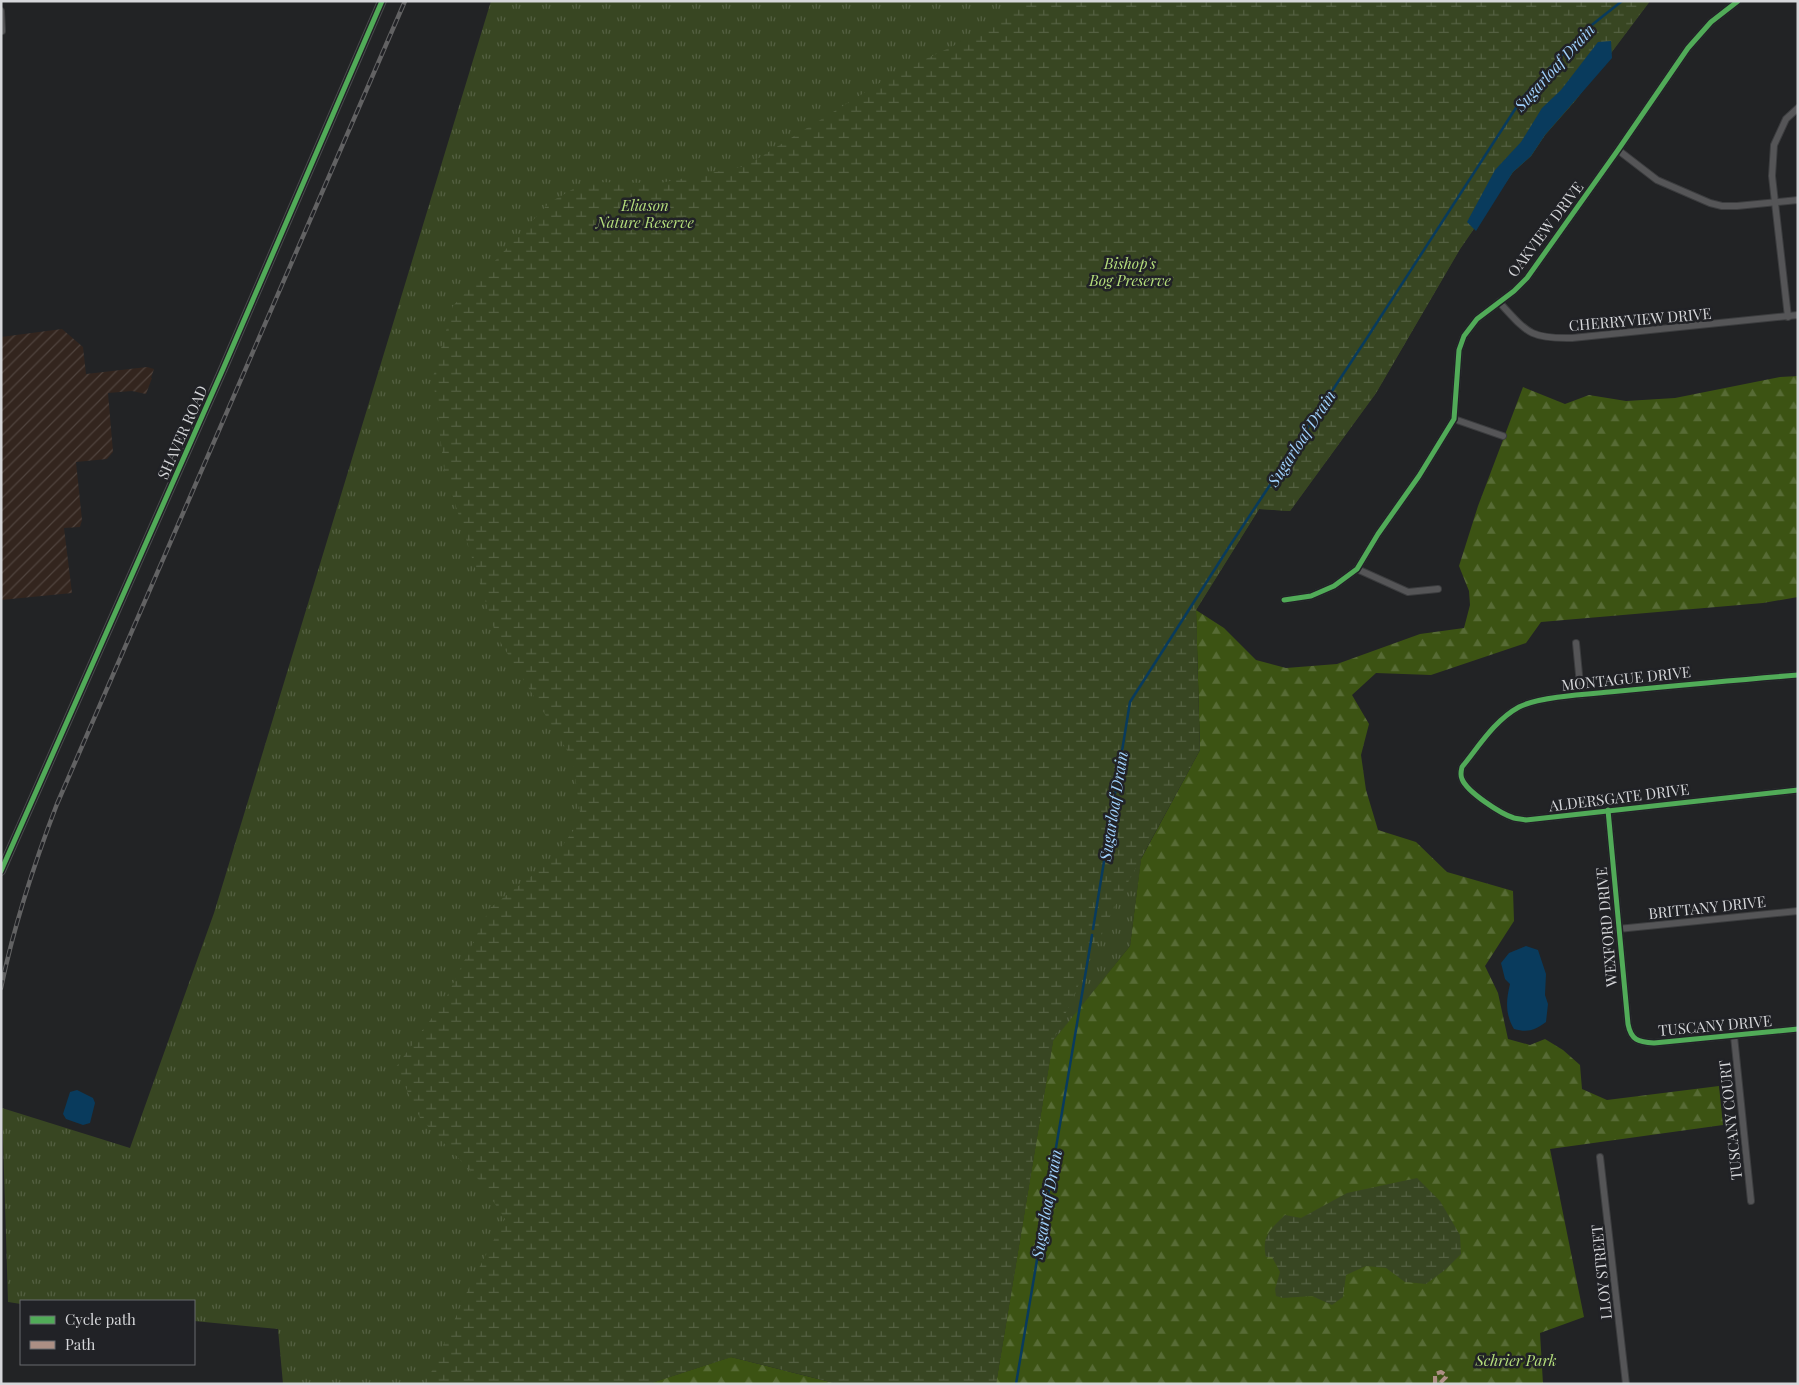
<svg xmlns="http://www.w3.org/2000/svg" width="1799" height="1385" font-family="'Playfair Display',serif">
<style>
.industrial{fill:url(#industrial-furrows)}
.grass{fill:url(#grass-tufts)}
.forest{fill:url(#forest-firs)}
.wetland{fill:url(#wetland-marsh)}
.water{fill:#093b5d}
.lines{fill:none;stroke-linecap:round;stroke-linejoin:round}
.stream{stroke:#093b5d;stroke-width:2.5}
.street-casing{stroke:#3c3d3f;stroke-width:8}
.secondary-casing{stroke:#3c3d3f;stroke-width:10}
.street{stroke:#555557;stroke-width:6}
.secondary{stroke:#555557;stroke-width:9}
.rail-casing{stroke:#626263;stroke-width:4.5}
.rail{stroke:#212226;stroke-width:2.5;stroke-dasharray:8;stroke-linecap:butt}
.quiet{stroke:#ac8f84;stroke-width:4;stroke-dasharray:8 4;stroke-linecap:butt}
.cycleway-casing{stroke:#212226;stroke-width:8}
.cycleway{stroke:#51ab58;stroke-width:5}
.labels{text-anchor:middle;dominant-baseline:central;stroke-width:5;stroke-linejoin:round;paint-order:stroke}
.park-label{font-size:15px;font-style:italic;fill:#b5df7c;stroke:#212226}
.street-label{font-size:15px;fill:#d6d7da;stroke:#212226}
.water-label{font-size:16px;font-style:italic;fill:#9ecffb;stroke:#212226}
</style>
<defs>
<pattern id="industrial-furrows" width="10" height="10" patternUnits="userSpaceOnUse" patternTransform="scale(1.25)"><rect width="10" height="10" fill="#33251e"/><path d="M-1 1l2-2M0 10L10 0M9 11l2-2" fill="none" stroke="#50443e"/></pattern>
<pattern id="grass-tufts" width="24" height="20" patternUnits="userSpaceOnUse" patternTransform="scale(1.25)"><rect width="24" height="20" fill="#384622"/><path d="M3 7l-1-3M5 7V3M7 7l1-3M15 17l-1-3M17 17v-4M19 17l1-3" fill="none" stroke="#546042"/></pattern>
<pattern id="forest-firs" width="22" height="20" patternUnits="userSpaceOnUse" patternTransform="scale(1.25)"><rect width="22" height="20" fill="#3c5313"/><path d="M5 1l3.5 6h-7zM16 11l3.5 6h-7z" fill="#576b35"/></pattern>
<pattern id="wetland-marsh" width="20" height="14" patternUnits="userSpaceOnUse" patternTransform="scale(1.25)"><rect width="20" height="14" fill="#384622"/><path d="M1 5h8M5 5V1M11 12h8M15 12V8" fill="none" stroke="#546042"/></pattern>
</defs>
<rect width="100%" height="100%" fill="#222325"/>
<!-- industrial -->
<path class="industrial" d="M62 329 83 347 86 374 147 367 154 369 151 378H152L146 394 132 391 108 393 113 452 107 459 76 462 82 520 80 527 64 528 72 593 1 600V337Z"/>
<!-- grass -->
<path class="grass" d="M491 1H1650L1575 101 1545 135 1531 156 1513 172 1460 249 1376 393 1290 511 1259 509 1196 610 1197 649 1159 721 1130 946 1053 1042 996 1384H852L731 1357 648 1384H283L278 1329 194 1321V1301H21V1304L8 1302 2 1108 130 1148 214 913Z"/>
<!-- forest -->
<g class="forest">
<path d="M1798 376V597L1763 603 1541 622 1526 643 1431 675 1376 673 1352 695 1369 724 1361 755 1366 790 1378 830 1416 842 1447 872 1513 891 1514 921 1485 966 1498 993 1508 1039 1530 1045 1545 1039 1563 1050 1580 1065 1582 1089 1607 1100 1719 1086 1723 1125 1550 1149 1584 1317 1540 1333 1543 1384H996L1053 1041 1130 946 1141 859 1200 750 1196 610 1224 628 1256 660 1286 668 1337 664 1420 634 1464 628 1470 605 1469 591 1459 566 1478 506 1523 387 1565 404 1589 395 1626 401 1675 398 1780 377Z"/>
<path d="M731 1357 838 1384H648Z"/>
</g>
<!-- wetland -->
<g class="wetland">
<path d="M1024 1H1650L1575 101 1545 135 1531 156 1513 172 1460 249 1376 393 1290 511 1259 509 1196 610 1200 750 1113 910 1053 1041 996 1384H838L731 1357 648 1384H426L471 1283 505 1219 479 1180 420 1118 396 1067 445 1000 490 908 552 860 581 820 573 760 496 635 444 468 433 377 453 306 549 203 585 182 660 183 746 166 896 73 985 31Z"/>
<path d="M1417 1178 1440 1201 1460 1235 1461 1254 1445 1270 1426 1284 1405 1282 1386 1268 1366 1266 1346 1275 1343 1297 1332 1305 1312 1296 1283 1298 1276 1296 1275 1289 1280 1272 1272 1257H1266C1261 1236 1271 1229 1285 1215L1301 1218 1347 1193Z"/>
</g>
<!-- water -->
<g class="water">
<path d="M1611 41 1612 58 1545 135 1531 156 1513 172 1476 231 1467 222 1495 170 1521 142 1542 108 1561 90 1598 42Z"/>
<path d="M1526 946 1538 950 1546 974 1545 995 1548 1004 1546 1022C1535 1030 1528 1033 1514 1029 1505 1014 1506 1000 1510 984L1505 979 1501 963 1509 953Z"/>
<path d="M77 1090 93 1098 95 1103 90 1123 83 1125 66 1119 63 1114 70 1092Z"/>
</g>
<g class="lines">
<!-- stream -->
<g class="stream">
<path d="M1093 929 1130 702 1229 547 1365 341 1523 97 1583 32 1622 1"/>
<path d="M1016 1384 1092 935"/>
</g>
<!-- street casing -->
<g class="street-casing">
<g id="street">
<path d="M1 11 2 31"/>
<path d="M1618 150 1657 180 1710 203 1722 206H1737L1798 200"/>
<path d="M1499 302C1527 332 1529 339 1572 338L1798 315"/>
<path d="M1788 317 1772 176 1774 145 1786 119 1798 108"/>
<path d="M1454 419 1503 436"/>
<path d="M1357 569 1408 592 1438 589"/>
<path d="M1284 600 1311 596 1334 586 1357 569 1378 534 1419 476 1454 419 1459 350 1464 336 1477 319 1514 291 1527 278 1618 150 1688 48 1711 22 1738 1"/>
<path d="M1576 643 1581 695"/>
<path d="M1798 675C1735 680 1672 686 1609 692 1586 694 1538 697 1519 707 1495 720 1479 746 1462 767 1461 771 1460 775 1462 779 1467 792 1501 814 1514 818 1518 819 1522 819 1526 820L1798 790"/>
<path d="M1608 810 1628 1024C1631 1040 1638 1042 1654 1043L1798 1029"/>
<path d="M1618 929 1798 911"/>
<path d="M1734 1036 1751 1201"/>
<path d="M1600 1157 1626 1384"/>
</g>
</g>
<!-- secondary casing -->
<g class="secondary-casing">
<path id="secondary" d="M1 871 223 369 382 1"/>
</g>
<!-- street -->
<use href="#street" class="street"/>
<!-- secondary -->
<use href="#secondary" class="secondary"/>
<!-- rail casing -->
<g class="rail-casing">
<path id="rail" d="M1 988C14 925 34 864 57 804L405 1"/>
</g>
<!-- rail -->
<use href="#rail" class="rail"/>
<!-- quiet -->
<path class="quiet" d="M1435 1384V1374L1441 1372 1446 1375V1377L1439 1384"/>
<!-- cycleway casing -->
<g class="cycleway-casing">
<g id="cycleway">
<path d="M1284 600 1311 596 1334 586 1357 569 1378 534 1419 476 1454 419 1459 350 1464 336 1477 319 1514 291 1527 278 1618 150 1688 48 1711 22 1738 1"/>
<path d="M1798 675C1735 680 1672 686 1609 692 1586 694 1538 697 1519 707 1495 720 1479 746 1462 767 1461 771 1460 775 1462 779 1467 792 1501 814 1514 818 1518 819 1522 819 1526 820L1798 790"/>
<path d="M1608 810 1628 1024C1631 1040 1638 1042 1654 1043L1798 1029"/>
<path d="M1 871 223 369 382 1"/>
</g>
</g>
<!-- cycleway -->
<use href="#cycleway" class="cycleway"/>
</g>
<g class="labels">
<!-- park labels -->
<g class="park-label">
<text x="645" y="205">Eliason<tspan x="645" dy="17">Nature Reserve</tspan></text>
<text x="1130" y="263">Bishop's<tspan x="1130" dy="17">Bog Preserve</tspan></text>
<text x="1516" y="1360">Schrier Park</text>
</g>
<!-- street labels -->
<g class="street-label">
<text transform="translate(1545 229) rotate(-53)">OAKVIEW DRIVE</text>
<text transform="translate(1640 319) rotate(-5)">CHERRYVIEW DRIVE</text>
<text transform="translate(182 432) rotate(-66)">SHAVER ROAD</text>
<text transform="translate(1626 678) rotate(-6)">MONTAGUE DRIVE</text>
<text transform="translate(1619 797) rotate(-7)">ALDERSGATE DRIVE</text>
<text transform="translate(1707 907) rotate(-6)">BRITTANY DRIVE</text>
<text transform="translate(1606 927) rotate(-95)">WEXFORD DRIVE</text>
<text transform="translate(1715 1025) rotate(-5)">TUSCANY DRIVE</text>
<text transform="translate(1730 1120) rotate(-96)">TUSCANY COURT</text>
<text transform="translate(1601 1272) rotate(-96)">LLOY STREET</text>
</g>
<!-- water labels -->
<g class="water-label">
<text transform="translate(1554 67) rotate(-48)">Sugarloaf Drain</text>
<text transform="translate(1301 438) rotate(-57)">Sugarloaf Drain</text>
<text transform="translate(1113 806) rotate(-81)">Sugarloaf Drain</text>
<text transform="translate(1046 1204) rotate(-80)">Sugarloaf Drain</text>
</g>
</g>
<!-- border -->
<rect width="1799" height="1385" fill="none" stroke="#d6d7da" stroke-width="5"/>
<!-- legend -->
<rect x="20" y="1300" width="175" height="65" fill="#212226" stroke="#696a6e"/>
<rect x="30" y="1316" width="25" height="8" fill="#51ab58" stroke="#696a6e"/>
<text x="65" y="1325" font-size="15" fill="#d6d7da">Cycle path</text>
<rect x="30" y="1341" width="25" height="8" fill="#ac8f84" stroke="#696a6e"/>
<text x="65" y="1350" font-size="15" fill="#d6d7da">Path</text>
</svg>
